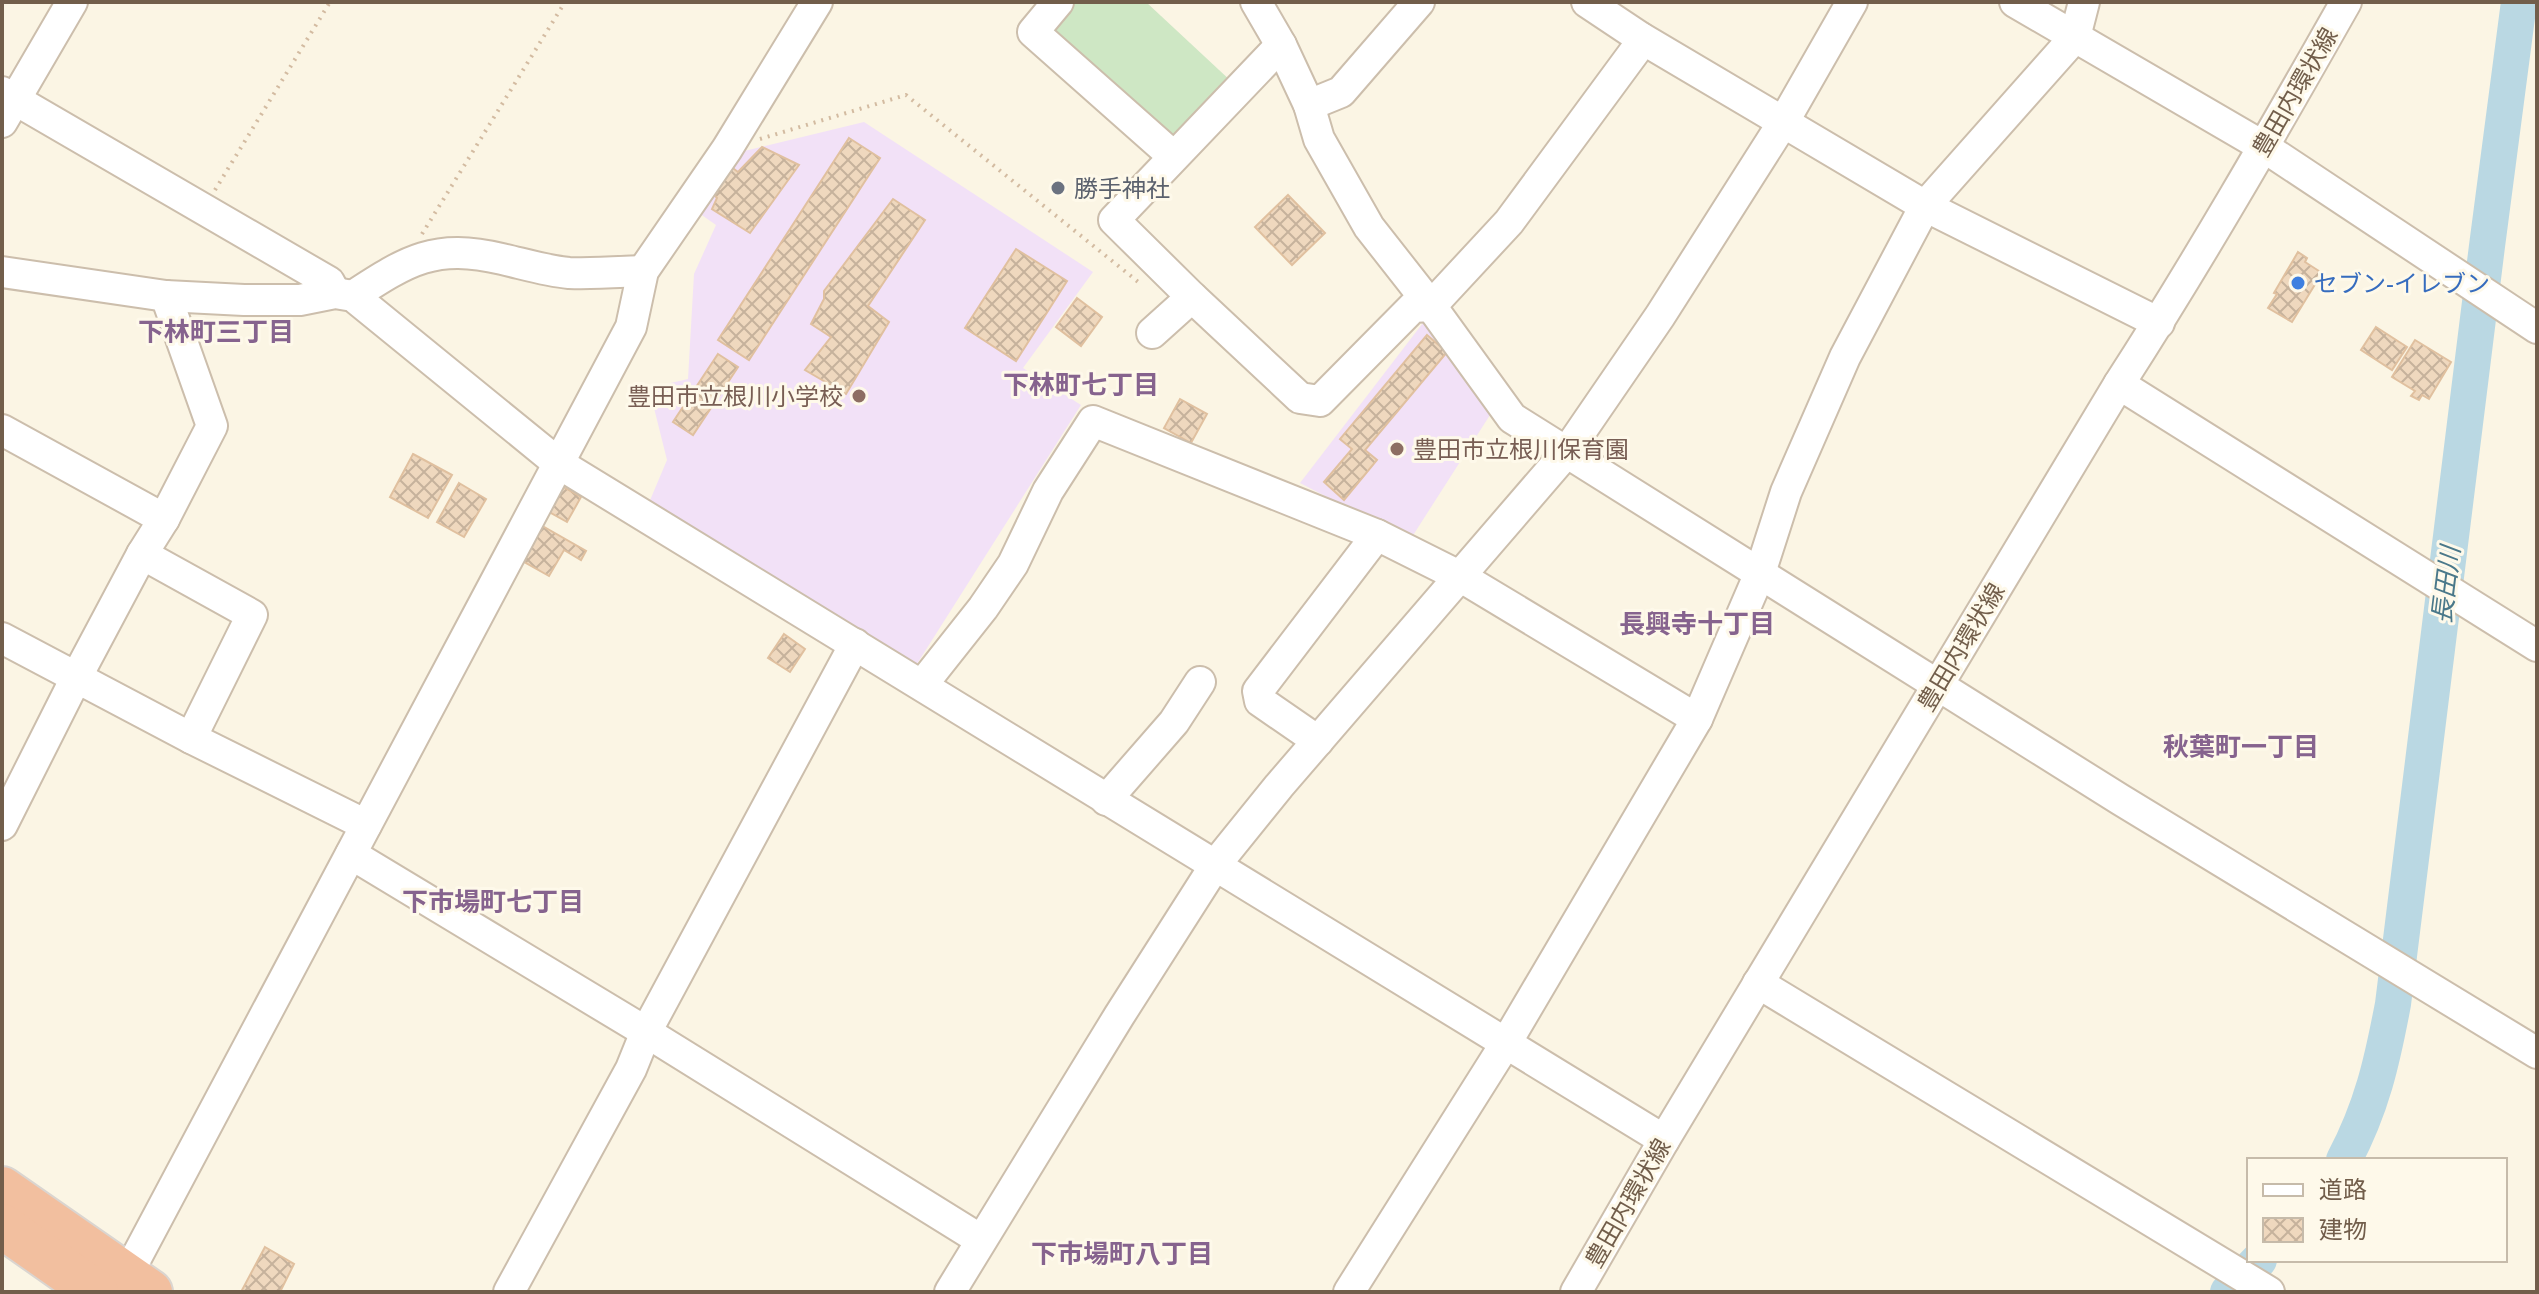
<svg xmlns="http://www.w3.org/2000/svg" width="2539" height="1294" font-family="Arial,'Noto Sans JP',sans-serif">
<style>
.education{fill:#f2e1f7}
.grass{fill:#cee7c4}
.lines{fill:none;stroke-linecap:round;stroke-linejoin:round}
.river{stroke:#bad8e3;stroke-width:36}
.building{fill:url(#building-cross-hatch);stroke:#e0c09f;stroke-width:2}
.minor-casing{stroke:#ccbeac;stroke-width:34}
.highway-casing{stroke:#dad5d0;stroke-width:48}
.path{stroke:#d3bba1;stroke-width:4;stroke-dasharray:2 6;stroke-linecap:butt}
.minor{stroke:#fff;stroke-width:30}
.highway{stroke:#f2bf9f;stroke-width:44}
.worship-dot{fill:#6b7280;stroke:#fef9ea;stroke-width:3}
.shop-dot{fill:#3f7fe0;stroke:#fef9ea;stroke-width:3}
.education-dot{fill:#8d6e63;stroke:#fef9ea;stroke-width:3}
.labels{text-anchor:middle;dominant-baseline:central;stroke-width:6;stroke-linejoin:round;paint-order:stroke}
.street-label{font-size:24px;fill:#725e4b;stroke:#fef9ea}
.worship-label{font-size:24px;fill:#5b616d;stroke:#fef9ea;text-anchor:start}
.shop-label{font-size:24px;fill:#366cbe;stroke:#fef9ea;text-anchor:start}
.education-label{font-size:24px;fill:#785e54;stroke:#fef9ea;text-anchor:end}
.neighbourhood-label{font-size:26px;font-weight:bold;fill:#86638e;stroke:#fef9ea}
.water-label{font-size:26px;font-style:italic;fill:#4a788a;stroke:#fef9ea}
</style>
<defs>
<pattern id="building-cross-hatch" width="8" height="8" patternUnits="userSpaceOnUse" patternTransform="scale(2)"><rect width="8" height="8" fill="#efd8be"/><path d="M0 0l8 8M0 8l8-8" fill="none" stroke="#c6b29c"/></pattern>
</defs>
<rect width="100%" height="100%" fill="#fbf5e4"/>
<!-- education -->
<g class="education">
<path d="M864 122 1093 272 1023 368 1081 405 915 667 648 505 667 460 649 388 688 379 694 274 716 225 696 211 736 153Z"/>
<path d="M1426 319 1490 415 1410 540 1300 483Z"/>
</g>
<!-- grass -->
<path class="grass" d="M1068 2H1146L1233 83 1178 142 1048 35Z"/>
<g class="lines">
<!-- river -->
<g class="river">
<path d="M2344 1160C2372 1107 2382 1062 2393 1004L2487 246 2519 2"/>
<path d="M2228 1292 2259 1260"/>
</g>
</g>
<!-- building -->
<g class="building">
<path d="M849 138 880 158 749 360 718 340Z"/>
<path d="M762 147 799 165 750 233 712 209 717 198 712 192 730 166 738 172Z"/>
<path d="M1288 195 1325 233 1292 265 1255 227Z"/>
<path d="M893 199 925 220 868 306 889 322 846 394 805 370 831 337 811 324 824 299V291Z"/>
<path d="M1016 249 1067 281 1016 361 965 328Z"/>
<path d="M2298 252 2307 258 2305 262 2322 273 2292 322 2268 308 2277 294 2274 293Z"/>
<path d="M1077 298 1102 317 1081 346 1056 327Z"/>
<path d="M2376 327 2407 347 2392 370 2361 350Z"/>
<path d="M1427 335 1447 352 1365 450 1377 460 1344 500 1324 482 1352 449 1340 439Z"/>
<path d="M2415 340 2451 362 2429 399 2422 395 2419 400 2411 396 2415 391 2392 377Z"/>
<path d="M718 354 738 367 693 435 673 422Z"/>
<path d="M1180 399 1207 414 1191 443 1164 428Z"/>
<path d="M413 454 452 475 428 518 390 497Z"/>
<path d="M459 483 486 499 464 537 437 522Z"/>
<path d="M558 484 581 497 567 522 544 509Z"/>
<path d="M539 524 586 551 581 560 564 550 549 576 519 559Z"/>
<path d="M784 634 805 649 790 672 768 658Z"/>
<path d="M265 1247 294 1264 280 1292H241Z"/>
</g>
<g class="lines">
<!-- minor casing -->
<g class="minor-casing">
<g id="minor">
<path d="M1058 2 1033 32 1173 156"/>
<path d="M1256 2 1281 45 1309 105 1319 139 1369 227 1431 306 1512 418 2121 800 2537 1053"/>
<path d="M1587 2 1641 38 1925 206 2159 323"/>
<path d="M2015 2 2264 147 2537 328"/>
<path d="M1281 45 1114 220 1192 297 1300 398 1320 401 1413 307 1431 306 1509 222 1635 51 1641 38"/>
<path d="M2 92 329 282 335 293"/>
<path d="M1309 105 1341 92 1419 2"/>
<path d="M2 122 72 2"/>
<path d="M2 272 166 296 244 300H300L335 293 353 296 558 463 1664 1140"/>
<path d="M353 296C408 260 435 243 502 259 524 264 547 271 569 273 593 274 619 272 643 271"/>
<path d="M1152 333 1192 297"/>
<path d="M2119 384 2537 646"/>
<path d="M2 430 164 519"/>
<path d="M142 554 252 615 191 738"/>
<path d="M2 638 191 738 366 825"/>
<path d="M922 685 983 608 1013 564 1048 491 1093 421 1377 535 1461 577 1697 719"/>
<path d="M1318 741 1260 701 1258 691 1377 535"/>
<path d="M1106 800 1174 722 1200 682"/>
<path d="M2 825 76 678 142 554 164 519 212 426 166 296"/>
<path d="M351 854 646 1032 981 1240"/>
<path d="M1758 983 2269 1292"/>
<path d="M119 1290 631 327 643 271 727 149 817 2"/>
<path d="M509 1292 631 1069 646 1032 855 644"/>
<path d="M950 1292 1119 1016 1216 864 1279 786 1566 453 1660 316 1784 121 1852 2"/>
<path d="M1349 1292 1506 1043 1697 719 1760 573 1786 492 1845 357 1925 206 2075 37 2084 2"/>
<path d="M1576 1292 1664 1140 2119 384C2199 260 2273 131 2346 2"/>
</g>
</g>
<!-- highway casing -->
<g class="highway-casing">
<g id="highway">
<path d="M2 1189 150 1292"/>
<path d="M2 1226 96 1292"/>
</g>
</g>
<!-- path -->
<g class="path">
<path d="M760 139 906 95 1142 285"/>
<path d="M215 190 330 2"/>
<path d="M422 234 565 2"/>
</g>
<!-- minor -->
<use href="#minor" class="minor"/>
<!-- highway -->
<use href="#highway" class="highway"/>
</g>
<!-- markers -->
<circle class="worship-dot" cx="1058" cy="188" r="8"/>
<circle class="shop-dot" cx="2298" cy="283" r="8"/>
<g class="education-dot">
<circle cx="859" cy="396" r="8"/>
<circle cx="1397" cy="449" r="8"/>
</g>
<g class="labels">
<!-- street labels -->
<g class="street-label">
<text transform="translate(2295 92) rotate(-60)">豊田内環状線</text>
<text transform="translate(1961 647) rotate(-59)">豊田内環状線</text>
<text transform="translate(1628 1203) rotate(-60)">豊田内環状線</text>
</g>
<!-- worship labels -->
<g class="worship-label">
<text x="1074" y="188">勝手神社</text>
</g>
<!-- shop labels -->
<g class="shop-label">
<text x="2314" y="283">セブン-イレブン</text>
</g>
<!-- education labels -->
<g class="education-label">
<text x="843" y="396">豊田市立根川小学校</text>
<text x="1413" y="449" text-anchor="start">豊田市立根川保育園</text>
</g>
<!-- neighbourhood labels -->
<g class="neighbourhood-label">
<text x="216" y="332">下林町三丁目</text>
<text x="1081" y="385">下林町七丁目</text>
<text x="1697" y="624">長興寺十丁目</text>
<text x="2241" y="747">秋葉町一丁目</text>
<text x="493" y="902">下市場町七丁目</text>
<text x="1122" y="1254">下市場町八丁目</text>
</g>
<!-- water labels -->
<g class="water-label">
<text transform="translate(2446 585) rotate(-83)">長田川</text>
</g>
</g>
<!-- border -->
<rect width="2539" height="1294" fill="none" stroke="#725e4b" stroke-width="8"/>
<!-- legend -->
<rect x="2247" y="1158" width="260" height="104" fill="#fef9ea" stroke="#c6bbaa" stroke-width="2"/>
<rect x="2263" y="1184" width="40" height="12" fill="#ffffff" stroke="#c6bbaa" stroke-width="2"/>
<text x="2319" y="1198" font-size="24" fill="#725e4b">道路</text>
<rect x="2263" y="1218" width="40" height="24" fill="url(#building-cross-hatch)" stroke="#c6bbaa" stroke-width="2"/>
<text x="2319" y="1238" font-size="24" fill="#725e4b">建物</text>
</svg>
